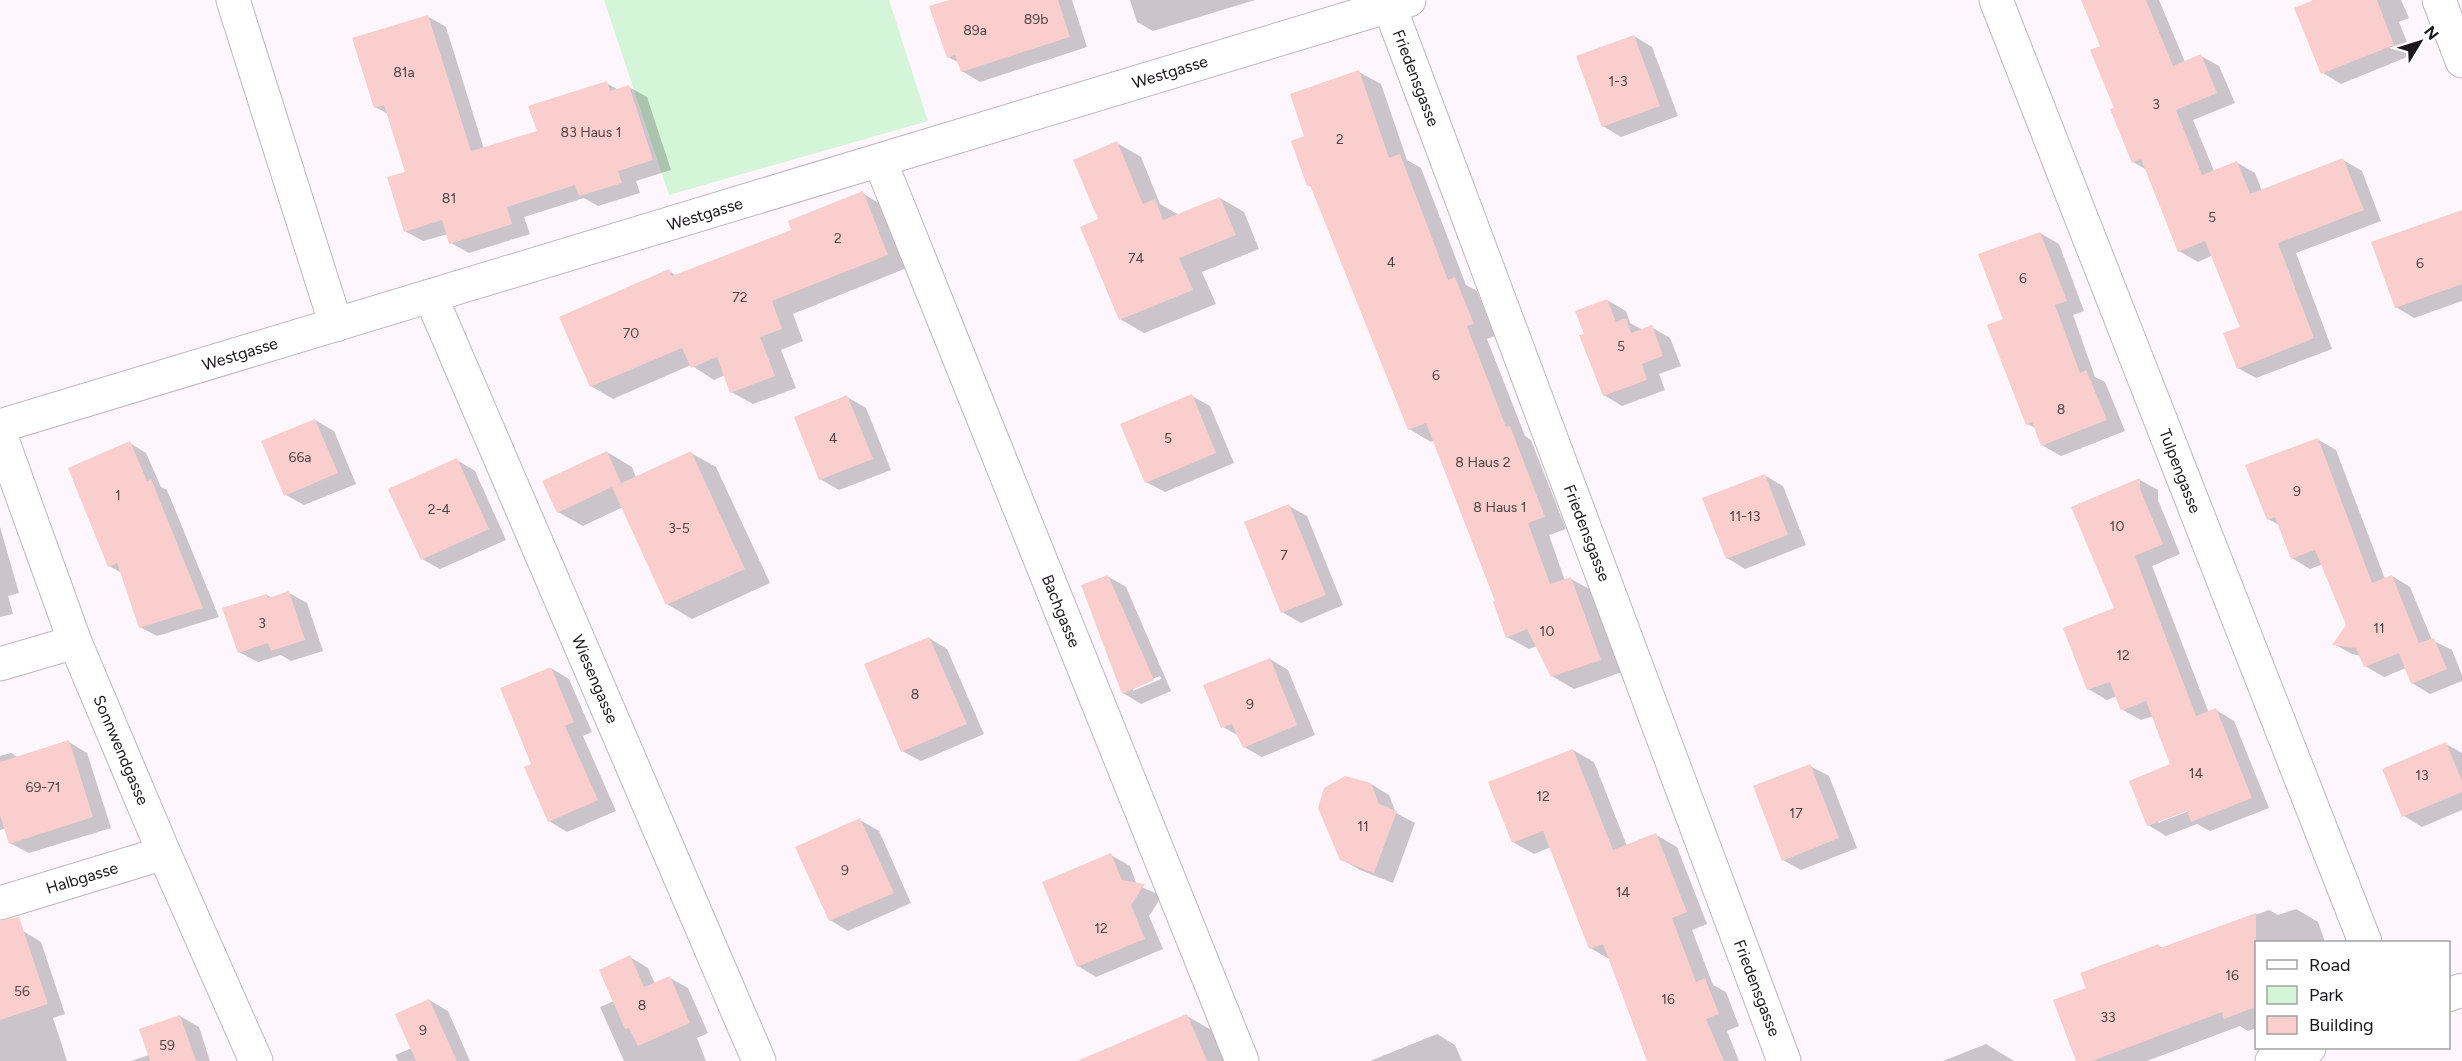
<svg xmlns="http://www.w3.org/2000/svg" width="2462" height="1061" font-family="Figtree,sans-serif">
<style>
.green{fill:#d5f5d9}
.shadow{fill:#0003;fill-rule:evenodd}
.building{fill:#f9cecc}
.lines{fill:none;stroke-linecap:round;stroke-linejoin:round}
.minor-casing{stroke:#bfb6be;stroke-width:35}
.minor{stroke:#fff;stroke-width:33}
.labels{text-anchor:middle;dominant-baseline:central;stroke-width:4.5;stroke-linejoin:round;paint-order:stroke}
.number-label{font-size:14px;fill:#524546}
.street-label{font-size:16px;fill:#1a171a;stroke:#fff}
</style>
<rect width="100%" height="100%" fill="#fef6fd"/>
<!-- green -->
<path class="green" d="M604 0H889L928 121 669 195Z"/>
<!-- shadow -->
<g class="shadow">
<path d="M954 0H1072L1087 47 980 82 962 71 960 63 948 57Z"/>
<path d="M1130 0H1255L1153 31 1137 22Z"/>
<path d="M2082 0H2159L2185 62 2201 56 2219 66 2235 103 2193 120 2214 171 2236 162 2255 173 2262 191 2343 160 2362 171 2381 221 2296 253 2332 349 2256 378 2238 368 2242 328 2213 255 2198 262 2179 251 2147 170 2133 162 2116 109 2102 47Z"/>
<path d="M2312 0H2401L2409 18 2399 22 2412 55 2341 84 2323 73 2296 9 2313 2Z"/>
<path d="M427 16 446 27 484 149 539 132 606 83 619 90 629 87 647 97 671 170 636 181 640 193 598 206 584 198 524 217 530 234 469 253 451 243 448 234 423 241 405 231 407 173 388 114 375 107Z"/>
<path d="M1634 36 1652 47 1678 116 1621 137 1603 126Z"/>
<path d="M1359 72 1381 84 1407 160 1421 168 1466 285 1477 291 1495 336 1487 339 1525 436 1531 440 1566 529 1549 535 1565 581 1571 579 1593 591 1622 672 1574 689 1552 676 1537 646 1529 649 1507 637 1497 602 1434 440 1431 442 1409 429 1313 188 1308 185 1306 137Z"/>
<path d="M1117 143 1141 157 1160 204 1179 215 1220 198 1244 212 1259 249 1202 272 1216 304 1144 333 1120 319 1100 220Z"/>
<path d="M862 193 884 206 909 267 793 314 803 341 781 350 796 388 753 404 731 392 725 375 714 380 691 365 613 399 591 386 669 271 677 276 793 231Z"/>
<path d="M2462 212V301L2414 318 2396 307Z"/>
<path d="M2040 233 2059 244 2084 311 2073 315 2095 377 2105 382 2125 431 2061 456 2042 445 2036 428 2027 424Z"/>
<path d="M1607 300 1626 311 1630 323 1643 330 1651 327 1670 338 1681 366 1659 374 1665 390 1622 406 1604 395 1586 335Z"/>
<path d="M1192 396 1210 406 1234 463 1165 492 1146 482Z"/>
<path d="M847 397 866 408 891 470 839 490 820 479Z"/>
<path d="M315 420 334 431 356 484 304 505 286 495Z"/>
<path d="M2317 439 2336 450 2385 579 2392 576 2410 587 2432 640 2452 650 2462 675V681L2430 694 2412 683 2406 668 2384 677 2365 666 2361 656 2352 654 2334 644 2348 626 2323 564 2310 569 2292 558 2279 525 2268 519Z"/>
<path d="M130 443 146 453 161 487 167 490 219 617 157 636 140 627 122 573 109 566Z"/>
<path d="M607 452 632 467 636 477 691 453 716 467 770 583 692 619 667 604 623 507 583 526 558 512Z"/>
<path d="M457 460 475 471 506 540 440 569 422 559Z"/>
<path d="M1764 475 1783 486 1806 545 1745 569 1727 558Z"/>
<path d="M2140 480 2158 490V500L2180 554 2152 566 2209 713 2216 710 2234 721 2269 808 2210 831 2197 824 2166 836 2148 825 2172 765 2153 716 2141 720 2123 710 2117 696 2107 700 2088 689 2116 609ZM2193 807 2194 809 2158 823V820Z"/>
<path d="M1289 506 1307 516 1343 605 1301 623 1282 612Z"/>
<path d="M0 527 19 593 8 596 13 614 0 617Z"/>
<path d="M1107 576 1126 587 1171 691 1141 704 1123 693ZM1160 676 1161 679 1133 691V687Z"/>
<path d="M289 593 307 603 323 651 291 661 281 655 258 662 239 652 267 595 272 598Z"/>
<path d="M929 638 947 649 984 734 921 761 902 751Z"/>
<path d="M1270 659 1288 670 1315 735 1262 757 1244 747 1239 736 1223 727Z"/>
<path d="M551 668 569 679 592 732 583 736 616 811 567 832 549 821 533 765Z"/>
<path d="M69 742 87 753 111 828 29 853 10 843 6 828 0 830V756L11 753 19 758Z"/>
<path d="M2446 744 2462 753V810L2422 827 2404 816Z"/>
<path d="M1573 750 1594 762 1627 846 1656 835 1677 847 1707 924 1692 930 1713 985 1726 992 1739 1026 1727 1031 1739 1061H1649L1611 960 1590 948 1551 847 1534 854 1513 842Z"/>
<path d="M1810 766 1829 776 1857 848 1801 870 1783 860Z"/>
<path d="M1371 784 1389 795 1396 813 1415 823 1393 883 1360 870 1341 859Z"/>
<path d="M860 820 879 831 911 903 848 931 830 920Z"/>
<path d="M1111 855 1130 866 1137 885 1162 896 1149 916 1163 949 1096 977 1078 966Z"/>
<path d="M2296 909 2318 922 2325 942H2256V1028L2248 1031 2240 1026 2147 1061H2078L2159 946 2163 948 2269 910 2278 915Z"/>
<path d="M23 931 41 942 65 1014 53 1018 67 1061H0V939Z"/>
<path d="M630 957 648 968 655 984 670 978 688 988 708 1033 697 1038 706 1061H624L600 1007 614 1001Z"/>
<path d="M429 1000 448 1011 470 1061H398L395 1055 412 1048Z"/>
<path d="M180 1016 199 1027 210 1061H131L149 1055Z"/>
<path d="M1187 1016 1213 1031 1226 1061H1119Z"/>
<path d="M1437 1034 1455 1045 1462 1061H1370Z"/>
<path d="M1986 1044 2014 1061H1943Z"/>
</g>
<!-- building -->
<g class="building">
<path d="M949 0H1058L1070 37 961 72 955 55 947 58 929 6Z"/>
<path d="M2081 0H2146L2173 66 2201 54 2217 93 2176 110 2202 175 2237 161 2250 194 2343 158 2364 210 2278 243 2314 338 2237 369 2223 333 2240 327 2205 241 2178 252 2141 159 2132 163 2110 109 2114 108 2090 50 2100 46Z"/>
<path d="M2314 0H2377L2394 45 2321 74 2294 8Z"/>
<path d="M428 15 471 151 537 131 528 106 607 81 610 91 629 85 653 160 618 171 622 183 579 196 575 185 507 207 512 224 449 244 442 220 404 232 387 177 405 172 384 105 374 108 352 38Z"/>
<path d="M1634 35 1660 106 1602 127 1576 56Z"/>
<path d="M1359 70 1389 158 1400 154 1448 280 1455 277 1474 324 1467 326 1506 427 1510 426 1545 517 1528 523 1550 584 1571 577 1601 660 1551 677 1527 629 1506 638 1493 602 1495 601 1426 423 1408 430 1310 185 1307 186 1291 141 1304 136 1290 94Z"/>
<path d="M1117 141 1143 204 1155 199 1163 220 1220 197 1236 235 1179 258 1193 290 1119 320 1080 227 1098 219 1073 160Z"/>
<path d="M863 191 888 255 772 301 782 329 760 337 775 376 730 393 717 357 691 368 682 348 590 387 559 317 669 269 672 276 791 230 788 221Z"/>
<path d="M2462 210V284L2395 308 2371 242Z"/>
<path d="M2040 232 2067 301 2055 305 2080 373 2086 370 2107 420 2041 446 2032 422 2026 425 1987 325 2003 319 1978 254Z"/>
<path d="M1607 299 1616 322 1626 318 1631 333 1652 325 1663 356 1642 364 1647 380 1603 396 1579 335 1584 334 1575 311Z"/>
<path d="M1192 394 1216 453 1145 483 1120 424Z"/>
<path d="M847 395 873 459 819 480 794 417Z"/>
<path d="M315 419 338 473 284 496 261 441Z"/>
<path d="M2318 438 2372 583 2392 575 2419 643 2434 638 2447 669 2411 684 2399 653 2364 667 2356 648 2332 645 2346 625 2315 550 2291 559 2275 517 2267 520 2245 465Z"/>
<path d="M130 441 147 481 151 479 203 608 139 628 117 563 108 567 68 468Z"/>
<path d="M607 451 621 483 615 486 691 451 745 569 666 605 612 487 557 513 542 481Z"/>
<path d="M457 458 489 529 421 560 388 489Z"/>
<path d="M1765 474 1788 535 1726 559 1702 498Z"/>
<path d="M2140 478V489L2163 544 2135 556 2196 716 2216 708 2252 798 2191 822 2187 811 2147 826 2129 781 2170 764 2146 701 2121 711 2110 682 2087 690 2063 628 2114 608 2071 507Z"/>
<path d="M1289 504 1326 595 1281 613 1244 522Z"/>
<path d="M1108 575 1154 680 1122 694 1081 585Z"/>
<path d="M289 591 305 640 271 651 268 643 238 653 222 608 267 594 268 598Z"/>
<path d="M929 637 967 724 901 752 864 664Z"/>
<path d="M1270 658 1297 725 1243 748 1232 724 1221 728 1203 685Z"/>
<path d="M551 667 574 722 565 726 598 800 548 822 524 767 531 764 500 688Z"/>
<path d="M69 740 93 817 9 844 0 815V762Z"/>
<path d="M2446 742 2462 781V792L2402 817 2382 769Z"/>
<path d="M1573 749 1613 850 1656 833 1687 912 1672 918 1696 982 1705 978 1719 1014 1706 1019 1724 1061H1647L1603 944 1589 949 1543 831 1512 843 1488 782Z"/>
<path d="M1810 764 1839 838 1782 861 1753 786Z"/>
<path d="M1345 776 1371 783 1379 804 1397 811 1374 873 1340 860 1318 808 1324 788Z"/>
<path d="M860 818 894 893 829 921 795 847Z"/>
<path d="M1111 853 1122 880 1145 884 1131 905 1145 939 1077 967 1042 882Z"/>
<path d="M2256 913V1007L2224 1019 2222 1012 2092 1061H2076L2053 1000 2086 988 2080 973 2159 944 2160 948Z"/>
<path d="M19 917 48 1004 0 1020V921Z"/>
<path d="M630 955 644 987 670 976 690 1023 638 1046 629 1028 625 1029 599 970Z"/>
<path d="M429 999 457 1061H416L395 1014Z"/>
<path d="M1187 1014 1207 1061H1077Z"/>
<path d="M180 1015 196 1061H150L139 1029Z"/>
</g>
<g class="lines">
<!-- minor casing -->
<g class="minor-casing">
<g id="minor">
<path d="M233 0 336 325"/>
<path d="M1996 0 2365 942"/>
<path d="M2439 0 2462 61"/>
<path d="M1389 5 1784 1061"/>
<path d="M880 161 1242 1061"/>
<path d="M431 297 759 1061"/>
<path d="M0 426 1409 0"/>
<path d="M0 434 75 642 164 853 256 1061"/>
<path d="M0 664 75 642"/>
<path d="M0 903 164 853"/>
<path d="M2448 995 2462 990"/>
<path d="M2272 1061 2309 1048"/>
</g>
</g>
<!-- minor -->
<use href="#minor" class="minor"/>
</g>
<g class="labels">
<!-- number labels -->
<g class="number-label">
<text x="1036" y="19">89b</text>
<text x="975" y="30">89a</text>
<text x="404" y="72">81a</text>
<text x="1618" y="81">1-3</text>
<text x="2156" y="104">3</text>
<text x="591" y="132">83 Haus 1</text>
<text x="1340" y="139">2</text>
<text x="449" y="198">81</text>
<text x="2212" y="217">5</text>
<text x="838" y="238">2</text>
<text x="1136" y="258">74</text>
<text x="1391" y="262">4</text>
<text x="2420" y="263">6</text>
<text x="2023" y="278">6</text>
<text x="740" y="297">72</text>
<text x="631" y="333">70</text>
<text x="1621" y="346">5</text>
<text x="1436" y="375">6</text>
<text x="2061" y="409">8</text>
<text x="833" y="438">4</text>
<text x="1168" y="438">5</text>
<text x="300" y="457">66a</text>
<text x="1483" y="462">8 Haus 2</text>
<text x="2297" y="491">9</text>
<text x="118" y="495">1</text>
<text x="1500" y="507">8 Haus 1</text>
<text x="439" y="509">2-4</text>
<text x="1745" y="516">11-13</text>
<text x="2117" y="526">10</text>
<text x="679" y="528">3-5</text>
<text x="1284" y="555">7</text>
<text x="262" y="623">3</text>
<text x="2379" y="628">11</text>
<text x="1547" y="631">10</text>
<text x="2123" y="655">12</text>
<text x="915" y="694">8</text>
<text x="1250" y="704">9</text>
<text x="2196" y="773">14</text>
<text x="2422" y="775">13</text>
<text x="43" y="787">69-71</text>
<text x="1543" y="796">12</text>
<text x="1796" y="813">17</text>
<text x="1363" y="826">11</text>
<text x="845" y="870">9</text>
<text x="1623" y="892">14</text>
<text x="1101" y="928">12</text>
<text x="2232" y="975">16</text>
<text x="22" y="991">56</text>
<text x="1668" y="999">16</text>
<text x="642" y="1005">8</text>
<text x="2108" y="1017">33</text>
<text x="423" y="1030">9</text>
<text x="167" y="1045">59</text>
</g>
<!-- street labels -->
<g class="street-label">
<text transform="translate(1170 72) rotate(-17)">Westgasse</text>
<text transform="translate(1416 78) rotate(69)">Friedensgasse</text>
<text transform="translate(705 214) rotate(-17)">Westgasse</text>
<text transform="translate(240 354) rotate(-17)">Westgasse</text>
<text transform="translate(2180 471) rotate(69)">Tulpengasse</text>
<text transform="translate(1587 533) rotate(69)">Friedensgasse</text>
<text transform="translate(1061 611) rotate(68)">Bachgasse</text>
<text transform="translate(595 679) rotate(67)">Wiesengasse</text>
<text transform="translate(121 750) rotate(67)">Sonnwendgasse</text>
<text transform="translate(82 878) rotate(-17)">Halbgasse</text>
<text transform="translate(1757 988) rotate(69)">Friedensgasse</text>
</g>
</g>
<!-- legend -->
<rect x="2255" y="941" width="195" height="108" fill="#ffffff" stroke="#a3a2a3" stroke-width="1.5"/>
<rect x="2267" y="960" width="30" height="9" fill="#ffffff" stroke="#a3a2a3" stroke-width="1.5"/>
<text x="2309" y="971" font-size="18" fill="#1a171a">Road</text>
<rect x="2267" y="986" width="30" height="18" fill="#d5f5d9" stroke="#a3a2a3" stroke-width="1.5"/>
<text x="2309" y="1001" font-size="18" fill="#1a171a">Park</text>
<rect x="2267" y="1016" width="30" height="18" fill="#f9cecc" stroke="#a3a2a3" stroke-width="1.5"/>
<text x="2309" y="1031" font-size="18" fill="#1a171a">Building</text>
<!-- north arrow -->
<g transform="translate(2420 42) rotate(52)" stroke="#ffffff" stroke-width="4.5" paint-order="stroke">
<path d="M0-4.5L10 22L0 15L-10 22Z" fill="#1a171a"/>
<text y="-9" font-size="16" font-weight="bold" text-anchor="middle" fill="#1a171a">N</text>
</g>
</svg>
